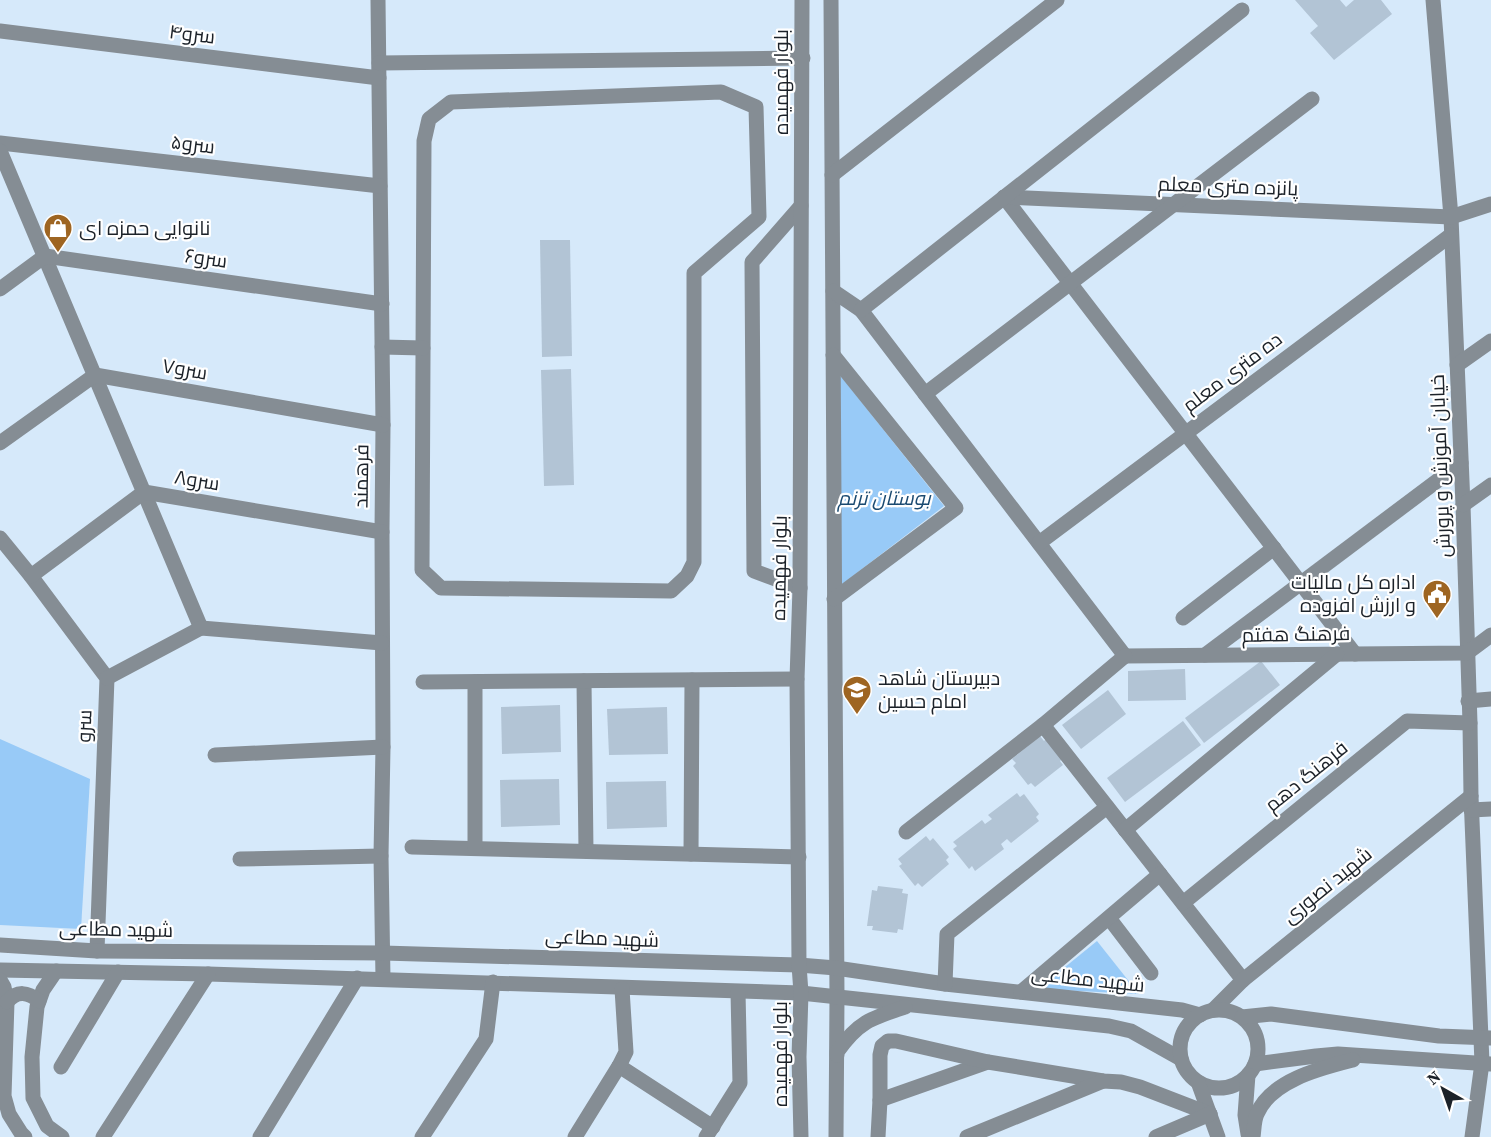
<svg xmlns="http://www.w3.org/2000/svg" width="1491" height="1137" font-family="'Source Serif 4',Cairo,serif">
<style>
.park{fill:#98caf7}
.building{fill:#b2c4d5}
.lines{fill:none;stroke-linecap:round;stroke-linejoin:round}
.minor{stroke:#858d94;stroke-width:15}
.labels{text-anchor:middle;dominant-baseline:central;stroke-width:4.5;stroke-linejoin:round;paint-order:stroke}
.street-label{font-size:20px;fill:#1c2229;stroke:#fff}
.poi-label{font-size:20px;fill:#1c2229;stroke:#fff;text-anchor:start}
.park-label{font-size:20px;font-style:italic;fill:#1a4a71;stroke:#fff}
</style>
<rect width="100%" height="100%" fill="#d6e9fa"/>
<!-- park -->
<g class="park">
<path d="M840 375 944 506 841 585Z"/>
<path d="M0 739 90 779 81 929 0 925Z"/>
<path d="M1097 941 1139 994 1038 989Z"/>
</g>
<!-- building -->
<g class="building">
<path d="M1295 0H1340L1346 7 1354 0H1381L1392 14 1334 60 1310 33 1318 26Z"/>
<path d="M540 240H570L572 356 542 357Z"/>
<path d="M571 369 574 485 544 486 541 370Z"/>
<path d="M1261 661 1280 685 1204 743 1185 718Z"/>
<path d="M1185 669 1186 700 1128 701V671Z"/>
<path d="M1108 690 1126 714 1081 749 1062 725Z"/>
<path d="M560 705 561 752 502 754 501 707Z"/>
<path d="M667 707 668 754 609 755 607 709Z"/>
<path d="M1183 721 1201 745 1125 802 1107 778Z"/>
<path d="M1040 736 1044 741 1047 738 1063 758 1060 761 1063 765 1035 787 1031 783 1028 785 1013 766 1016 763 1012 759Z"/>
<path d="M559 779 560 825 501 827 500 780Z"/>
<path d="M666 781 667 827 607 829 606 782Z"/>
<path d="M1017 793 1020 797 1024 794 1039 814 1036 817 1039 821 1011 843 1007 839 1001 844 1004 849 975 871 972 866 969 869 953 849 957 846 953 842 982 820 985 824 992 819 988 815Z"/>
<path d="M926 836 930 841 933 838 949 857 946 860 949 864 922 887 918 883 915 886 899 866 902 864 898 859Z"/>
<path d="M878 886 903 889 902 893 908 894 903 930 898 929 897 933 872 930 873 926H867L872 890 877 891Z"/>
</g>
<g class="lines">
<!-- minor -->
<g class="minor">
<path d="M378 0 383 425 382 532 383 747 381 856 383 979"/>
<path d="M831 0 837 997 836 1137"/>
<path d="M1433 0 1451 217 1463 505 1470 723 1471 796 1482 1063 1472 1137"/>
<path d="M0 31 379 78"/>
<path d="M379 63 803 58"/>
<path d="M721 92 756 107 759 217 694 273V562L687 576 671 591 441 588 422 570 424 141 429 119 451 102Z"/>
<path d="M0 143 380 186"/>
<path d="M0 151 201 628"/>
<path d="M832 175 1057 0"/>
<path d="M1004 197 1355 654"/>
<path d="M1004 197 1451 217 1491 204"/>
<path d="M0 289 45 256 382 304"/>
<path d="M833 291 861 310 1125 656"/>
<path d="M861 310 1242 10"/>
<path d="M382 347 423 348"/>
<path d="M833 355 956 508 834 599"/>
<path d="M1457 365 1491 341"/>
<path d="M925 394 1312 99"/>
<path d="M0 443 95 375 383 425"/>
<path d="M1463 505 1491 485"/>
<path d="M0 538 31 576 107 678 97 951"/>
<path d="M1039 543 1451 235"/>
<path d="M31 576 144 492 382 532"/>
<path d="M800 588 754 571 752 262 801 206"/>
<path d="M1183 618 1274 548"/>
<path d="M1205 655 1461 463"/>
<path d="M1125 656 1467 653 1491 635"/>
<path d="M107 678 201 628 382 643"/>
<path d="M584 681 586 851"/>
<path d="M423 682 797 679"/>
<path d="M1468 701 1491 699"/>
<path d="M1043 725 1243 980"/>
<path d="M215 755 383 747"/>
<path d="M1471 810 1491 809"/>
<path d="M1125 830 1337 654"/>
<path d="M906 832 1043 725 1125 656"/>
<path d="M412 847 799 857"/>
<path d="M475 847V682"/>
<path d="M691 854 692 680"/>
<path d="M240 859 381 856"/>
<path d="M1183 903 1407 721 1470 723"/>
<path d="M1109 918 1151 973"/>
<path d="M0 945 97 951 383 953 799 965 836 968 945 984 1182 1010 1200 1015"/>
<path d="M0 970 208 974 801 993 1109 1026 1131 1031 1181 1059"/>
<path d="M56 971 43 990 37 1007 32 1057 33 1098 47 1126 62 1137"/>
<path d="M0 980 4 987 7 1002 4 1096 9 1114 21 1133 25 1137"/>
<path d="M945 984 947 934 1107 807"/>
<path d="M1021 992 1160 874"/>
<path d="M7 1002C17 990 28 992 39 1001"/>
<path d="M1213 1010 1243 980 1471 796"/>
<circle cx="1219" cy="1049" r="39"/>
<path d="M1242 1017 1271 1014 1439 1036 1491 1038"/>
<path d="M837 1055V1052C858 1022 871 1018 905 1007"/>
<path d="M1255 1064 1316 1056 1338 1054 1491 1064"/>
<path d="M619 1066 713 1127"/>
<path d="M61 1067 118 972"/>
<path d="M1248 1075 1245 1115 1248 1134"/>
<path d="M1198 1082 1218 1137"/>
<path d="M880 1100 988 1062"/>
<path d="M103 1137 208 974"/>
<path d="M260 1137 357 978"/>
<path d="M422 1137 486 1039 493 982"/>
<path d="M575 1137 619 1066 626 1052 622 989"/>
<path d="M706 1137 740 1083 738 992"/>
<path d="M801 1137 799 1057 801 993 799 965 797 679 800 588 802 0"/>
<path d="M878 1137 880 1100V1055L882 1046 888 1041H896L988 1062 1103 1081 1121 1082 1140 1087 1210 1114"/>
<path d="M967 1137 1103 1081"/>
<path d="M1156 1137 1210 1114"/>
<path d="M1253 1137C1254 1130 1254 1120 1257 1114 1271 1080 1322 1068 1353 1060"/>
</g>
</g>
<!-- icons -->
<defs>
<g id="shop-pin" transform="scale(1.5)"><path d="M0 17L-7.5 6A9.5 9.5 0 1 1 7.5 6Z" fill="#9e6522" stroke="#fff"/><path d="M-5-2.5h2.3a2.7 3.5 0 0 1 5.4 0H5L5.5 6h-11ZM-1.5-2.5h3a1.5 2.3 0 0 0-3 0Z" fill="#fff"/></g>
<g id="civic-pin" transform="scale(1.5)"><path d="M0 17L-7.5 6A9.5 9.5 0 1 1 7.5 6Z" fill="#9e6522" stroke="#fff"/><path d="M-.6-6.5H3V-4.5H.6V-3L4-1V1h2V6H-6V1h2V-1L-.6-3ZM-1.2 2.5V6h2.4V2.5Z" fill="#fff"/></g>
<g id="school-pin" transform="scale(1.5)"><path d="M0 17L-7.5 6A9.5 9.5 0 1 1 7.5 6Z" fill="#9e6522" stroke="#fff"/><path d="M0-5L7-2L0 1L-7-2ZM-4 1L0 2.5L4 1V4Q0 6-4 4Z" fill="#fff"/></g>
</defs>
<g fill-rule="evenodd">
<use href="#shop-pin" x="58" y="228"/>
<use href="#civic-pin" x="1437" y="594"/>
<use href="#school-pin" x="857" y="690"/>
</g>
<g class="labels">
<!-- street labels -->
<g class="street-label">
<text transform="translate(192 34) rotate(7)">سرو۴</text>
<text transform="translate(781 82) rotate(-90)">بلوار فهمیده</text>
<text transform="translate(193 144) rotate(7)">سرو۵</text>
<text transform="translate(1228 186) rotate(2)">پانزده متری معلم</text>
<text transform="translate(206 258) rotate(8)">سرو۶</text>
<text transform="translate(185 369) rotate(10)">سرو۷</text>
<text transform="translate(1232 372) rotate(-37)">ده متری معلم</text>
<text transform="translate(1440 466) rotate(-92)">خیابان آموزش و پرورش</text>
<text transform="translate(361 476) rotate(-89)">فرهمند</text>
<text transform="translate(197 480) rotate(9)">سرو۸</text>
<text transform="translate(779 568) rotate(-89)">بلوار فهمیده</text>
<text transform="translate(1296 634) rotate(-1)">فرهنگ هفتم</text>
<text transform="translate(84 726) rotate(-88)">سرو</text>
<text transform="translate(1306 776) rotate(-39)">فرهنگ دهم</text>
<text transform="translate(1327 885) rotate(-39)">شهید نصوری</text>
<text transform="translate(116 929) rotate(1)">شهید مطاعی</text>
<text transform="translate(602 938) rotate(2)">شهید مطاعی</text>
<text transform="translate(1088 979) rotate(6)">شهید مطاعی</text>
<text transform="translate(780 1054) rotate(-90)">بلوار فهمیده</text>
</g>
<!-- poi labels -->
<g class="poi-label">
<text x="79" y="228">نانوایی حمزه ای</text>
<text x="1416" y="582" text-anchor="end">اداره کل مالیات<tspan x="1416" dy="23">و ارزش افزوده</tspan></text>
<text x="878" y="678">دبیرستان شاهد<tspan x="878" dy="23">امام حسین</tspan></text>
</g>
<!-- park labels -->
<g class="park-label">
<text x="884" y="498">بوستان ترنم</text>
</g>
</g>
<!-- north arrow -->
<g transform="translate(1443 1089) rotate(320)" stroke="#ffffff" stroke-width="4.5" paint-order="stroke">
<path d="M0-4.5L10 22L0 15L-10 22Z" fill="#1c2229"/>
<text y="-9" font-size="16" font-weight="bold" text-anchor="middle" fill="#1c2229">N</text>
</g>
</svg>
